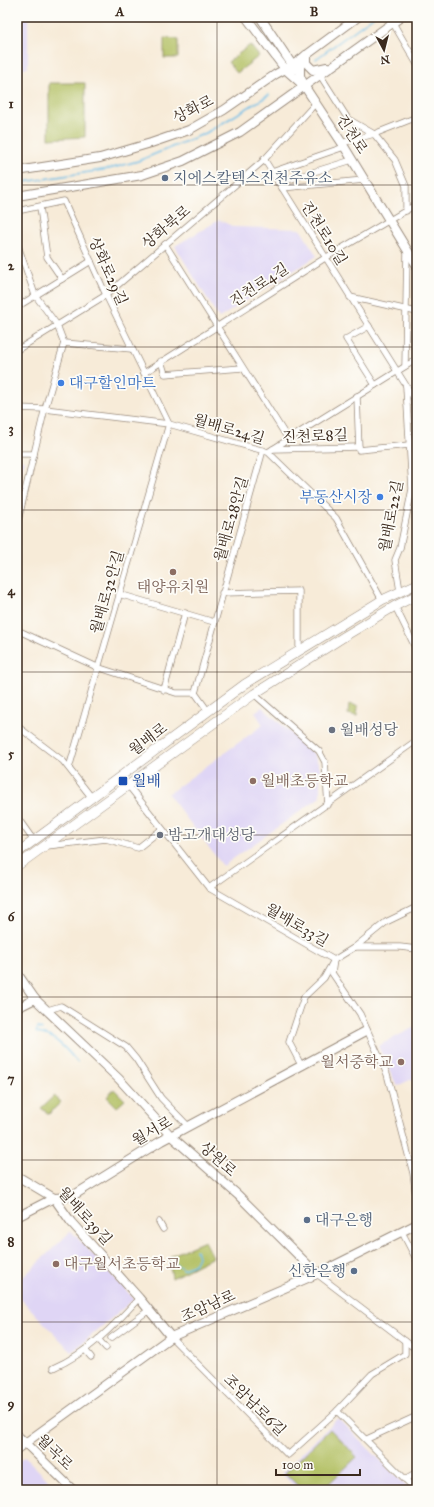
<svg xmlns="http://www.w3.org/2000/svg" width="434" height="1507" font-family="'IM FELL Great Primer','Noto Serif KR',serif">
<style>
.built{fill:#dfd5f5}
.green{fill:#b2c063;stroke:#767540}
.lines{fill:none;stroke-linecap:round;stroke-linejoin:round}
.stream{stroke:#6cbee8;stroke-width:1.5}
.street-casing{stroke:#998a7b;stroke-width:7}
.secondary-casing{stroke:#998a7b;stroke-width:10}
.primary-casing{stroke:#998a7b;stroke-width:10}
.street{stroke:#fff;stroke-width:5.5}
.secondary{stroke:#fff;stroke-width:8}
.primary{stroke:#fff;stroke-width:9}
.grid{fill:none;stroke:#3b2a1e;stroke-width:1;stroke-opacity:0.55}
.service-dot{fill:#5c6f8a;stroke:#fdfcf7;stroke-width:1.5}
.shop-dot{fill:#3f7fe0;stroke:#fdfcf7;stroke-width:1.5}
.education-dot{fill:#8d6e63;stroke:#fdfcf7;stroke-width:1.5}
.worship-dot{fill:#6b7280;stroke:#fdfcf7;stroke-width:1.5}
.transit-dot{fill:#1a4fb4;stroke:#fdfcf7;stroke-width:1.5}
.labels{text-anchor:middle;dominant-baseline:central;stroke-width:3.5;stroke-linejoin:round;paint-order:stroke}
.street-label{font-size:15px;fill:#3b2a1e;stroke:#fdfcf7}
.service-label{font-size:15px;fill:#4e5e75;stroke:#fdfcf7;text-anchor:start}
.shop-label{font-size:15px;fill:#366cbe;stroke:#fdfcf7;text-anchor:start}
.education-label{font-size:15px;fill:#785e54;stroke:#fdfcf7;text-anchor:start}
.worship-label{font-size:15px;fill:#5b616d;stroke:#fdfcf7;text-anchor:start}
.transit-label{font-size:15px;fill:#164399;stroke:#fdfcf7;text-anchor:start}
.neatline{fill:none;stroke:#3b2a1e;stroke-width:1.5}
.grid-label{font-size:13px;text-anchor:middle;font-weight:bold;fill:#3b2a1e}
</style>
<rect width="100%" height="100%" fill="#fdfcf7"/>
<filter id="ink" filterUnits="userSpaceOnUse"><feTurbulence type="fractalNoise" baseFrequency=".025" numOctaves="2"/><feDisplacementMap in="SourceGraphic" scale="8" xChannelSelector="R" yChannelSelector="G"/><feConvolveMatrix kernelMatrix="1 2 1 2 8 2 1 2 1" color-interpolation-filters="sRGB"/></filter>
<filter id="wash" filterUnits="userSpaceOnUse"><feTurbulence type="fractalNoise" baseFrequency=".012" numOctaves="4" result="noise"/><feDisplacementMap in="SourceGraphic" scale="16" xChannelSelector="R" yChannelSelector="G"/><feGaussianBlur stdDeviation="0.9" result="paint"/><feColorMatrix in="noise" values="0 0 0 0 0 0 0 0 0 0 0 0 0 0 0 0 0 1.4 0 .05"/><feComposite in="paint" operator="in"/></filter>
<g filter="url(#wash)">
<rect width="100%" height="100%" fill="#f7ebd8"/>
<!-- built -->
<g class="built">
<rect x="17" y="17" width="11" height="51"/>
<path d="M219 220 234 227 300 229 317 256 219 318 175 246Z"/>
<path d="M17 460H24L17 492Z"/>
<path d="M262 707 313 753 320 767V797L223 866 168 794 263 725 255 712Z"/>
<path d="M417 1026V1084L412 1079 397 1086 378 1046Z"/>
<path d="M71 1231 134 1299 72 1352 17 1295V1283Z"/>
<path d="M338 1418 410 1490H298L282 1474 289 1465Z"/>
<path d="M25 1457 58 1490H17V1462Z"/>
</g>
<!-- green -->
<g class="green">
<path d="M164 38 178 39V58H164Z"/>
<path d="M250 45 259 56 237 73 228 62Z"/>
<path d="M49 83H85V137L49 139Z"/>
<path d="M349 704 358 706 357 716 348 714Z"/>
<path d="M114 1089 125 1100 117 1107 107 1097Z"/>
<path d="M54 1096 61 1102 49 1114 41 1108Z"/>
<path d="M205 1241 213 1257 172 1278 169 1259 172 1255Z"/>
<path d="M330 1429 357 1457 322 1490H302L285 1473Z"/>
</g>
<g class="lines">
<!-- stream -->
<g class="stream">
<path d="M316 59 373 17"/>
<path d="M17 183 109 169 138 161 206 133 269 95"/>
<path d="M42 1030 38 1028 36 1032C41 1035 46 1034 51 1037 61 1043 70 1053 77 1062"/>
<path d="M176 1264 183 1269 194 1265 198 1257 196 1250"/>
</g>
</g>
</g>
<g filter="url(#ink)">
<g class="lines">
<!-- street casing -->
<g class="street-casing">
<g id="street">
<path d="M393 23 417 64"/>
<path d="M320 75 348 119 374 134 395 160 406 186V211"/>
<path d="M342 143 374 134 417 117"/>
<path d="M264 159 417 403"/>
<path d="M272 172 344 147"/>
<path d="M278 183 352 160"/>
<path d="M282 188 364 180"/>
<path d="M40 207 47 257 62 279"/>
<path d="M17 211 64 201 106 295 169 424 69 768"/>
<path d="M17 243 35 295 57 325 64 343"/>
<path d="M165 244 288 439"/>
<path d="M350 297 417 312"/>
<path d="M17 307 91 261"/>
<path d="M369 326 346 339 375 385"/>
<path d="M64 343 132 349"/>
<path d="M17 350 106 295 262 162 315 104"/>
<path d="M161 361 165 374 242 368"/>
<path d="M405 366 407 251"/>
<path d="M144 373 325 258 417 204"/>
<path d="M357 396 359 450 409 445"/>
<path d="M17 408 45 409 169 424 268 452 336 518 382 600"/>
<path d="M273 449 359 447"/>
<path d="M268 452 417 359"/>
<path d="M17 454H34"/>
<path d="M17 525 44 412 64 343"/>
<path d="M400 591 395 560 400 548 412 489 406 387"/>
<path d="M222 593 299 591V652"/>
<path d="M119 594 214 622"/>
<path d="M395 606 417 651"/>
<path d="M17 630 97 667 176 693H195"/>
<path d="M164 690 185 613"/>
<path d="M195 693 263 450"/>
<path d="M195 693 208 711"/>
<path d="M254 694 319 751 325 762 328 805"/>
<path d="M17 726 63 761 92 798"/>
<path d="M128 785 209 888 334 960 332 973 360 1014 387 1074 413 1173 417 1204"/>
<path d="M17 817 34 841"/>
<path d="M47 846 106 839 138 848 162 829"/>
<path d="M209 888 417 740"/>
<path d="M355 947H400L417 949"/>
<path d="M48 1010 61 1006 126 1047 136 1059 161 1098 188 1126"/>
<path d="M301 1065 289 1042 304 997 324 978 334 960 355 947 386 922 417 907"/>
<path d="M159 1222 163 1229"/>
<path d="M402 1232 417 1261"/>
<path d="M317 1274 417 1350"/>
<path d="M171 1337 288 1455 337 1411 372 1374 405 1354V1341"/>
<path d="M111 1338 149 1310"/>
<path d="M98 1339 106 1348"/>
<path d="M85 1350 91 1357"/>
<path d="M53 1368C88 1353 114 1326 139 1298"/>
<path d="M337 1411 416 1490"/>
<path d="M367 1439 417 1416"/>
<path d="M405 1479 417 1472"/>
</g>
</g>
<!-- secondary casing -->
<g class="secondary-casing">
<g id="secondary">
<path d="M246 17 285 69 303 85"/>
<path d="M260 17 295 69"/>
<path d="M306 55V63L313 70 327 67"/>
<path d="M304 57 300 64V76L305 87 342 143 417 266"/>
<path d="M17 171 100 158 151 143 189 130 224 110 276 74 293 65 358 17"/>
<path d="M17 196 142 175 183 161 240 132 401 17"/>
<path d="M17 973 35 999 119 1079 171 1136 238 1195 317 1274"/>
<path d="M17 1008 35 999"/>
<path d="M17 1176 54 1198 71 1222 139 1298 171 1337"/>
<path d="M17 1217 54 1198 71 1197 161 1141 366 1031"/>
<path d="M17 1435 73 1490"/>
<path d="M17 1449 171 1337 317 1274 417 1224"/>
</g>
</g>
<!-- primary casing -->
<g class="primary-casing">
<g id="primary">
<path d="M17 853 245 684 382 600 417 584"/>
<path d="M17 866 254 694 345 636 395 606 417 595"/>
</g>
</g>
<!-- street -->
<use href="#street" class="street"/>
<!-- secondary -->
<use href="#secondary" class="secondary"/>
<!-- primary -->
<use href="#primary" class="primary"/>
</g>
</g>
<!-- grid -->
<path class="grid" d="M217 17V1490M17 185H417M17 347H417M17 510H417M17 672H417M17 835H417M17 997H417M17 1160H417M17 1322H417"/>
<!-- markers -->
<g class="service-dot">
<circle cx="165" cy="178" r="4"/>
<circle cx="307" cy="1220" r="4"/>
<circle cx="354" cy="1271" r="4"/>
</g>
<g class="shop-dot">
<circle cx="61" cy="383" r="4"/>
<circle cx="380" cy="497" r="4"/>
</g>
<g class="education-dot">
<circle cx="173" cy="572" r="4"/>
<circle cx="253" cy="781" r="4"/>
<circle cx="401" cy="1062" r="4"/>
<circle cx="56" cy="1264" r="4"/>
</g>
<g class="worship-dot">
<circle cx="332" cy="730" r="4"/>
<circle cx="160" cy="835" r="4"/>
</g>
<rect class="transit-dot" x="118" y="776" width="10" height="10" rx="2"/>
<g class="labels">
<!-- street labels -->
<g class="street-label">
<text transform="translate(193 109) rotate(-27)">상화로</text>
<text transform="translate(352 134) rotate(57)">진천로</text>
<text transform="translate(166 227) rotate(-40)">상화북로</text>
<text transform="translate(324 233) rotate(58)">진천로10길</text>
<text transform="translate(108 271) rotate(66)">상화로29길</text>
<text transform="translate(259 285) rotate(-33)">진천로4길</text>
<text transform="translate(229 429) rotate(16)">월배로24길</text>
<text transform="translate(315 436) rotate(-2)">진천로8길</text>
<text transform="translate(391 516) rotate(-79)">월배로22길</text>
<text transform="translate(231 519) rotate(-74)">월배로28안길</text>
<text transform="translate(107 592) rotate(-74)">월배로32안길</text>
<text transform="translate(148 739) rotate(-37)">월배로</text>
<text transform="translate(297 925) rotate(30)">월배로33길</text>
<text transform="translate(152 1131) rotate(-30)">월서로</text>
<text transform="translate(218 1159) rotate(42)">상원로</text>
<text transform="translate(85 1216) rotate(48)">월배로39길</text>
<text transform="translate(208 1306) rotate(-24)">조암남로</text>
<text transform="translate(255 1405) rotate(45)">조암남로6길</text>
<text transform="translate(55 1452) rotate(45)">월곡로</text>
</g>
<!-- service labels -->
<g class="service-label">
<text x="173" y="178">지에스칼텍스진천주유소</text>
<text x="315" y="1220">대구은행</text>
<text x="346" y="1271" text-anchor="end">신한은행</text>
</g>
<!-- shop labels -->
<g class="shop-label">
<text x="69" y="383">대구할인마트</text>
<text x="372" y="497" text-anchor="end">부동산시장</text>
</g>
<!-- education labels -->
<g class="education-label">
<text x="173" y="587" text-anchor="middle">태양유치원</text>
<text x="261" y="781">월배초등학교</text>
<text x="393" y="1062" text-anchor="end">월서중학교</text>
<text x="64" y="1264">대구월서초등학교</text>
</g>
<!-- worship labels -->
<g class="worship-label">
<text x="340" y="730">월배성당</text>
<text x="168" y="835">밤고개대성당</text>
</g>
<!-- transit labels -->
<g class="transit-label">
<text x="132" y="781">월배</text>
</g>
</g>
<!-- margin -->
<rect width="434" height="1507" fill="none" stroke="#fdfcf7" stroke-width="44"/>
<!-- north arrow -->
<g transform="translate(384 50) rotate(173)" stroke="#fdfcf7" stroke-width="3" paint-order="stroke">
<path d="M0-3L7 15L0 10L-7 15Z" fill="#3b2a1e"/>
<text y="-6" font-size="11" font-weight="bold" text-anchor="middle" fill="#3b2a1e">N</text>
</g>
<!-- scale -->
<path d="M276 1469v6h84v-6" fill="none" stroke="#3b2a1e" stroke-width="2"/>
<text x="282" y="1469" font-size="12" fill="#3b2a1e" stroke="#fdfcf7" stroke-width="3" paint-order="stroke">100 m</text>
<rect x="22" y="22" width="390" height="1463" class="neatline"/>
<g class="grid-label">
<text x="120" y="16">A</text>
<text x="314" y="16">B</text>
<text x="11" y="108">1</text>
<text x="11" y="270">2</text>
<text x="11" y="433">3</text>
<text x="11" y="595">4</text>
<text x="11" y="758">5</text>
<text x="11" y="921">6</text>
<text x="11" y="1083">7</text>
<text x="11" y="1246">8</text>
<text x="11" y="1408">9</text>
</g>
</svg>
